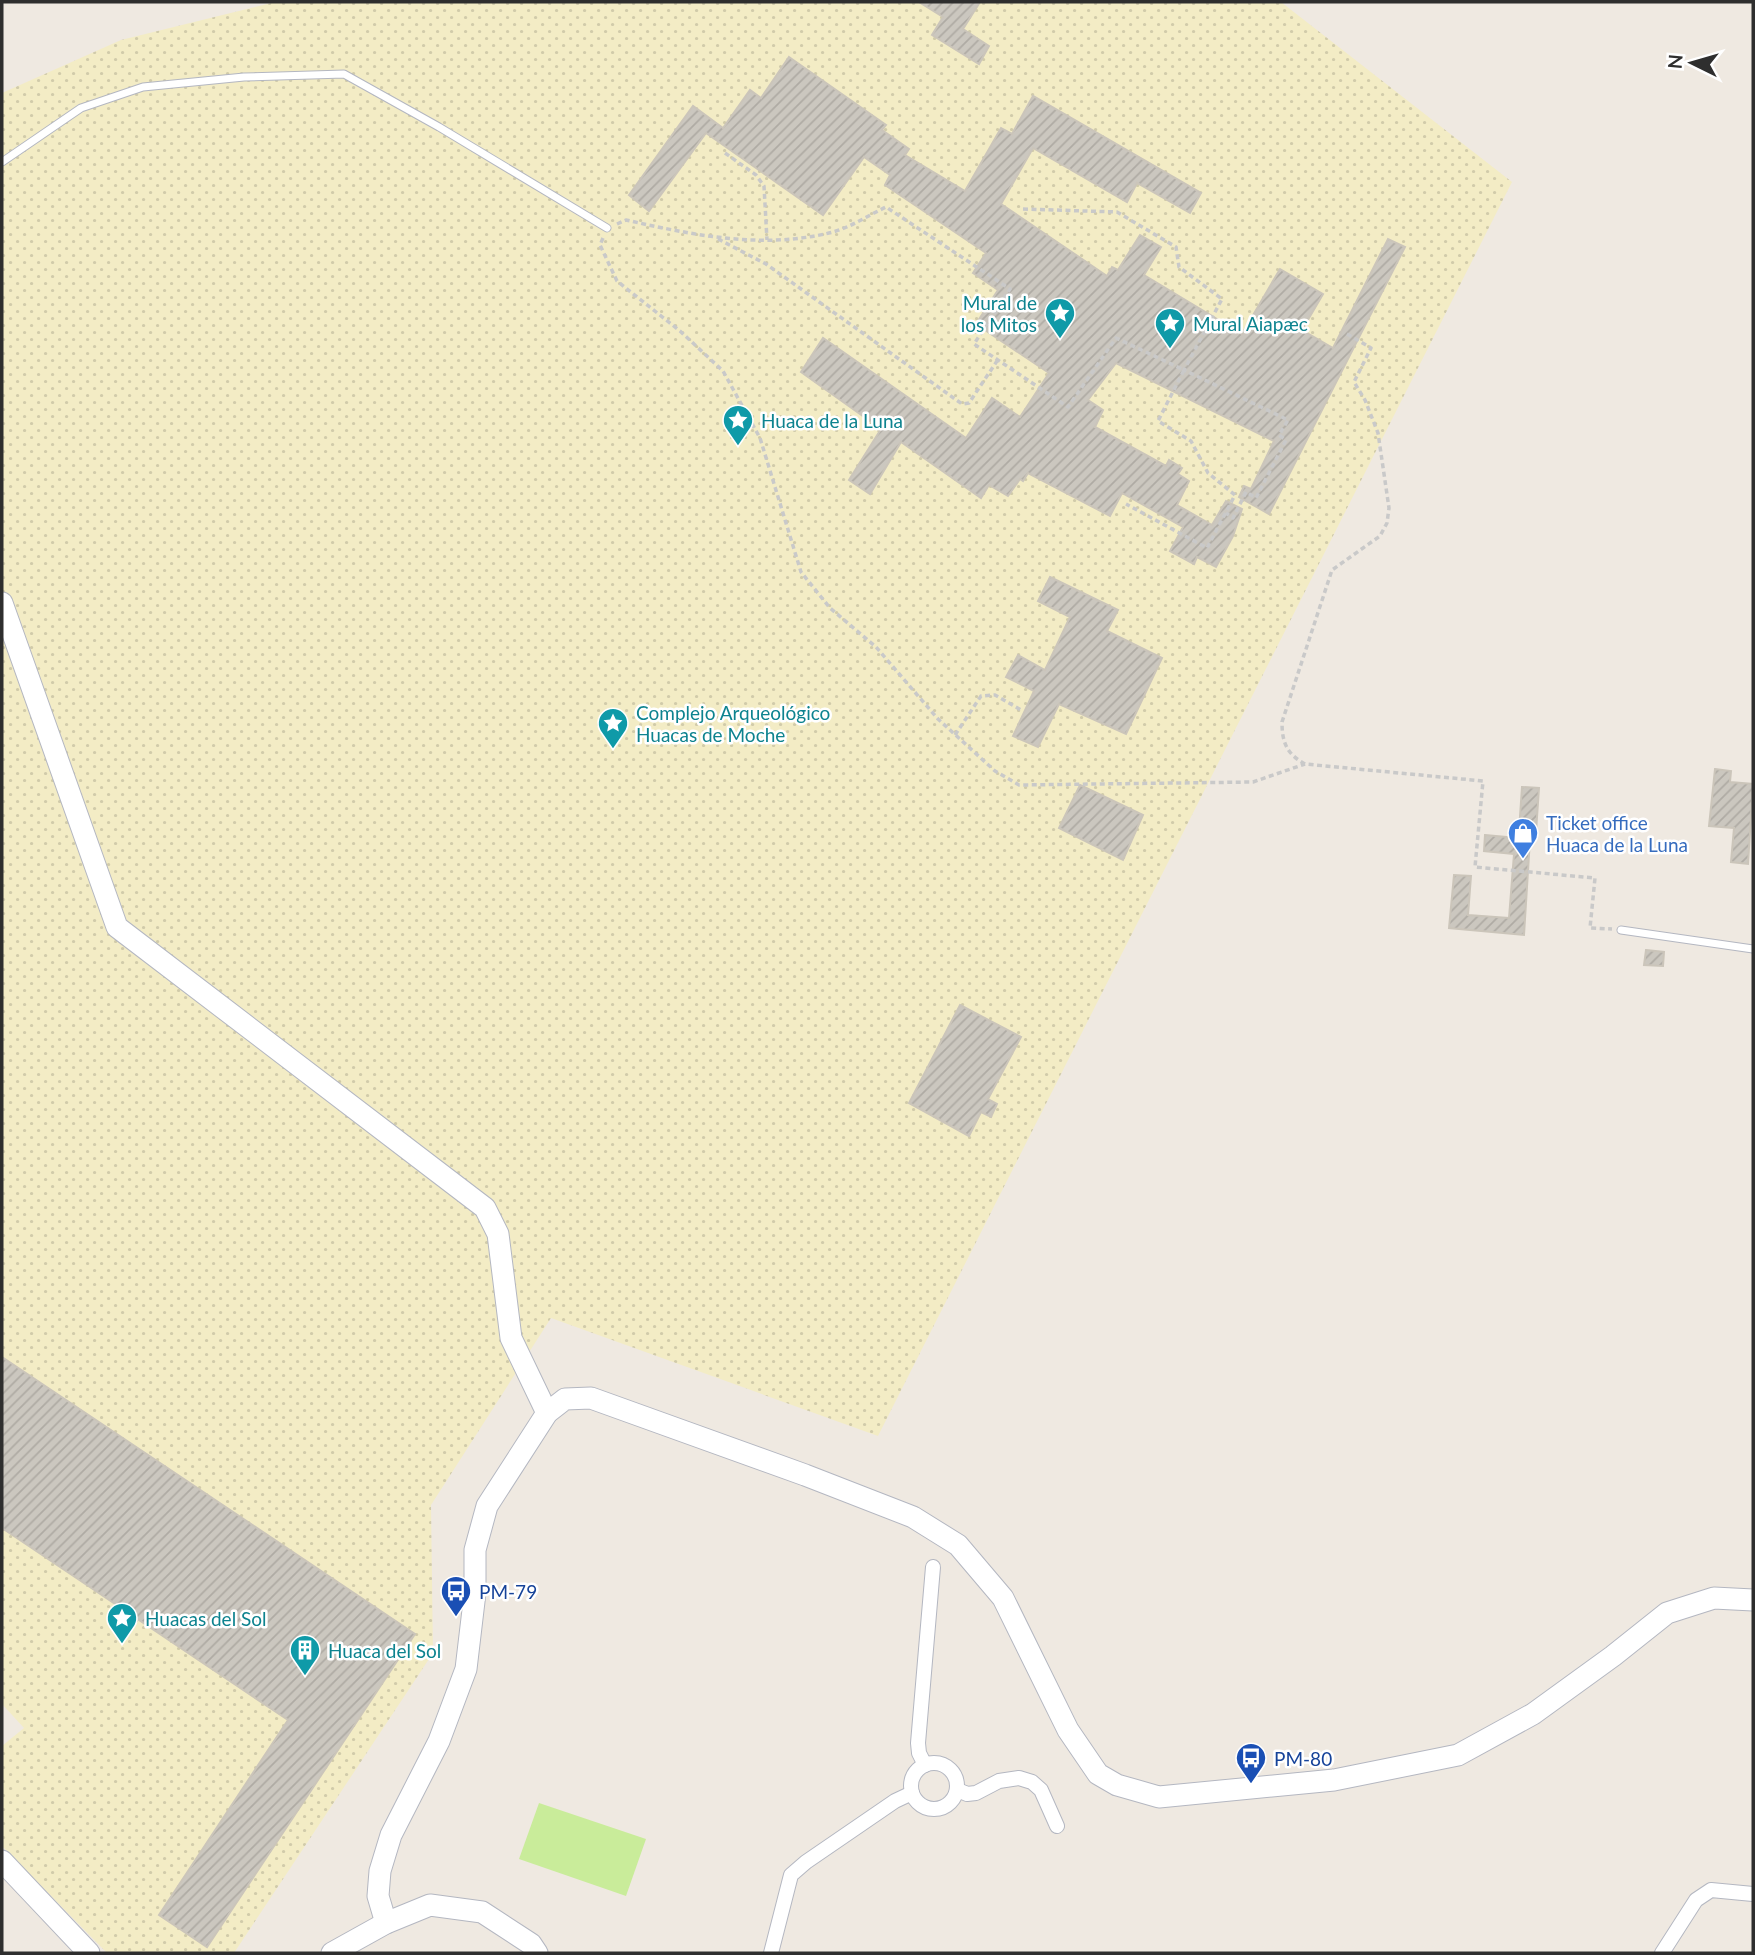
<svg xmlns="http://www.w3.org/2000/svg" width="1755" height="1955" font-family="Lato,sans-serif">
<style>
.sand{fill:url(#sand-dots)}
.pitch{fill:#c9ec9a}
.building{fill:url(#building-hatch);stroke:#cbc5ba;stroke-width:2}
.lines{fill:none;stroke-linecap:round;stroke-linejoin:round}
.lane-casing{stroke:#b4b7c1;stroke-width:9}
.street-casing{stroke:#b4b7c1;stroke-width:16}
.secondary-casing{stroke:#b4b7c1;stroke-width:23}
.path{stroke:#c9c9c9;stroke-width:3.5;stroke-dasharray:5 3.5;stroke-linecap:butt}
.lane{stroke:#fff;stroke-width:7}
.street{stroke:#fff;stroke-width:14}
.secondary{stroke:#fff;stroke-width:21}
.labels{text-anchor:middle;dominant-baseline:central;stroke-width:5;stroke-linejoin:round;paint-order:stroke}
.culture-label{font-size:19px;fill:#0d838f;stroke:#fff;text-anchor:start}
.shop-label{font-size:19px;fill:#366cbe;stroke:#fff;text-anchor:start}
.transit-label{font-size:19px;fill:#164399;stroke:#fff;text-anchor:start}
</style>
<defs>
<pattern id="sand-dots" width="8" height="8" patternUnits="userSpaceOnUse" patternTransform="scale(1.75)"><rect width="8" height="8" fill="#f3ecc5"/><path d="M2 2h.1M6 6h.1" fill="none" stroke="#d1cbaa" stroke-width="1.8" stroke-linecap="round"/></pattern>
<pattern id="building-hatch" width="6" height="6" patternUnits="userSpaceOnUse" patternTransform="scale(1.75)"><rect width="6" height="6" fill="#cbc7bf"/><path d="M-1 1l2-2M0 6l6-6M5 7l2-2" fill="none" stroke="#afaba4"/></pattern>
</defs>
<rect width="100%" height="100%" fill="#efe9e1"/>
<!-- sand -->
<path class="sand" d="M275 2H1281L1512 182 878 1436 551 1318 431 1505 433 1653 234 1953H107L2 1846V1746L24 1728 2 1704V93L121 40Z"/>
<!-- pitch -->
<path class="pitch" d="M539 1803 646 1839 626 1896 519 1859Z"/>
<!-- building -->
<g class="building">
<path d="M919 2H980L963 29 989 46 979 64 932 35 943 17Z"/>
<path d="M789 57 886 125 882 130 909 149 905 155 965 191 1001 128 1012 134 1033 96 1201 193 1190 213 1137 183 1127 202 1033 148 1001 204 1107 276 1112 267 1118 270 1140 235 1161 247 1144 275 1242 334 1280 269 1323 294 1302 330 1333 348 1388 239 1405 247 1269 514 1239 497 1244 486 1251 489 1274 441 1116 363 1088 400 1103 410 1095 427 1166 466 1169 460 1182 468 1178 474 1189 481 1177 505 1212 525 1226 501 1242 509 1233 536 1216 567 1197 557 1194 564 1170 551 1183 527 1122 493 1110 516 1028 473 1023 481 1020 479 1008 496 989 485 981 498 901 442 870 494 849 480 881 429 801 372 823 338 966 438 992 398 1020 417 1049 373 976 324 998 290 973 273 986 253 885 185 890 175 864 157 823 215 706 133 649 211 629 195 693 106 723 128 750 90 761 98Z"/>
<path d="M1050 577 1118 610 1107 631 1162 658 1126 734 1059 704 1038 747 1013 736 1034 691 1006 677 1018 655 1045 670 1070 617 1038 601Z"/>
<path d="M1715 769 1731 771 1730 782 1753 784 1748 864 1731 862 1734 828 1709 826Z"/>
<path d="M1080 785 1143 815 1123 860 1059 828Z"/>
<path d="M1522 787 1539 788 1536 832 1519 831Z"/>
<path d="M1485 835 1530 839 1524 935 1449 928 1454 875 1471 876 1468 915 1509 918 1514 854 1484 851Z"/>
<path d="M1646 950 1664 952 1663 966 1644 965Z"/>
<path d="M960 1005 1021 1037 988 1099 997 1104 991 1117 981 1112 969 1136 909 1103Z"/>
<path d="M2 1357 415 1634 207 1947 159 1915 288 1720 2 1528Z"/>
</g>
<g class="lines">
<!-- lane casing -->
<g class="lane-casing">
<g id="lane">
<path d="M2 162 81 108 143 87 244 77 344 74 439 127 607 228"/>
<path d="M1621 930 1753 949"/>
</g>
</g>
<!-- street casing -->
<g class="street-casing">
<g id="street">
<circle cx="934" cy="1786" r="23"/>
<path d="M925 1765 919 1753 918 1743 933 1567"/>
<path d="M958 1790 967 1794 976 1793 999 1781 1019 1778 1032 1782 1041 1790 1057 1826"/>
<path d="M771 1953 791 1875 806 1862 895 1801 912 1793"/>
<path d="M1662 1953 1696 1900 1711 1890 1753 1894"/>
</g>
</g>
<!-- secondary casing -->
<g class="secondary-casing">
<g id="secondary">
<path d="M2 603 117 927 485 1208 498 1234 511 1338 547 1413"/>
<path d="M2 1861 89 1953"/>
<path d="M386 1923 378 1896 380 1871 391 1835 439 1741 466 1669 475 1593V1550L487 1506 547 1413 565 1399 591 1398 805 1475 913 1517 958 1545 1003 1598 1068 1730 1098 1774 1117 1785 1159 1797 1334 1780 1458 1755 1533 1714 1613 1656 1667 1613 1714 1598 1753 1600"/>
<path d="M332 1953 386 1923 430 1905 482 1912 531 1944 537 1953"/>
</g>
</g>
<!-- path -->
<g class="path">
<path d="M725 153 756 175 764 186 767 240"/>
<path d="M1023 209 1117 212 1176 247 1179 267 1222 299 1184 370 1288 420 1279 435 1286 440 1256 498 1246 492 1233 518 1226 513"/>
<path d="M617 224 626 220C693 235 764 250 833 232 851 227 869 215 886 207L1010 289 974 344 1068 407 1116 338 1184 370 1158 421 1191 441 1208 473 1235 495 1207 548 1126 504"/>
<path d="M603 238 600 245 617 281 680 331 723 371 760 438 801 572 830 608 876 647 938 719 995 771 1019 785 1253 782 1305 764"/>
<path d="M718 239 766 264 962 404 969 403 997 361"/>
<path d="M1347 334 1371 348 1354 382 1365 400 1378 433 1389 508 1387 523 1380 536 1332 570 1282 722C1282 743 1287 754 1305 764L1483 781 1475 867 1595 878 1590 928 1612 929"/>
<path d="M955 735 981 696 995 695 1021 710"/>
</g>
<!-- lane -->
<use href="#lane" class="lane"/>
<!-- street -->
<use href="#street" class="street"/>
<!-- secondary -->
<use href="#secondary" class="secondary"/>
</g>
<!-- icons -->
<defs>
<g id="sight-pin" transform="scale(1.575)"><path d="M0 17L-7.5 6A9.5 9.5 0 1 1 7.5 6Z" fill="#0f9aa8" stroke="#fff"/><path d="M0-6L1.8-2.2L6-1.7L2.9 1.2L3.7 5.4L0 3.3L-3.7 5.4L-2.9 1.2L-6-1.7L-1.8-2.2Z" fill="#fff"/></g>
<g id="shop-pin" transform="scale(1.575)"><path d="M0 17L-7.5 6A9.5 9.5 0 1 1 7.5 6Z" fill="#3f7fe0" stroke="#fff"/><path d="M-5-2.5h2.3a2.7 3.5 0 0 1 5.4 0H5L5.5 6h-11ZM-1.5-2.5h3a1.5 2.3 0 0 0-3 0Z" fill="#fff"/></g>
<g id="bus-pin" transform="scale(1.575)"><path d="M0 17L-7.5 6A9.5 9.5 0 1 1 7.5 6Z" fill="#1a4fb4" stroke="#fff"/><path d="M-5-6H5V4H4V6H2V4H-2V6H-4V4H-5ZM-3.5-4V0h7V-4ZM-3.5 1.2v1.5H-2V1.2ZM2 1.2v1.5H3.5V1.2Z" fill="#fff"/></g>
<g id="building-pin" transform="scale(1.575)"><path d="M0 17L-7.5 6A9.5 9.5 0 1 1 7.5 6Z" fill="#0f9aa8" stroke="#fff"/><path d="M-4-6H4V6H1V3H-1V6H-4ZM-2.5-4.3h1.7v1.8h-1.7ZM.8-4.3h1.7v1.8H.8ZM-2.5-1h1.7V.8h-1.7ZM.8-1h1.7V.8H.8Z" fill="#fff"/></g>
</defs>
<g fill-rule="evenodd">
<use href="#sight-pin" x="1060" y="313"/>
<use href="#sight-pin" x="1170" y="323"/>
<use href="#sight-pin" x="738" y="420"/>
<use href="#sight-pin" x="613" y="723"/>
<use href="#shop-pin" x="1523" y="833"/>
<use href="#bus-pin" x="456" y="1591"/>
<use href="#sight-pin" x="122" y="1618"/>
<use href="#building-pin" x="305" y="1650"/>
<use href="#bus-pin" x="1251" y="1758"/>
</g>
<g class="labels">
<!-- culture labels -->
<g class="culture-label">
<text x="1037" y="302" text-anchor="end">Mural de<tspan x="1037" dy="22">los Mitos</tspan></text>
<text x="1193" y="323">Mural Aiapæc</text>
<text x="761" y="420">Huaca de la Luna</text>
<text x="636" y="712">Complejo Arqueológico<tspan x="636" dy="22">Huacas de Moche</tspan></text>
<text x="145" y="1618">Huacas del Sol</text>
<text x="328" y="1650">Huaca del Sol</text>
</g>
<!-- shop labels -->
<g class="shop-label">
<text x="1546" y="822">Ticket office<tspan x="1546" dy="22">Huaca de la Luna</tspan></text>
</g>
<!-- transit labels -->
<g class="transit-label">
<text x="479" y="1591">PM-79</text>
<text x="1274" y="1758">PM-80</text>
</g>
</g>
<!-- border -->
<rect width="1755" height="1955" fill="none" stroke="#2e2e2e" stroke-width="7"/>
<!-- north arrow -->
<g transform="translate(1692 63) rotate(275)" stroke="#ffffff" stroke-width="5" paint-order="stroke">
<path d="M0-5L12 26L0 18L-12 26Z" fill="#2e2e2e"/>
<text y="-10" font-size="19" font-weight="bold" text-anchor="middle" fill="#2e2e2e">N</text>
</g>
</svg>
